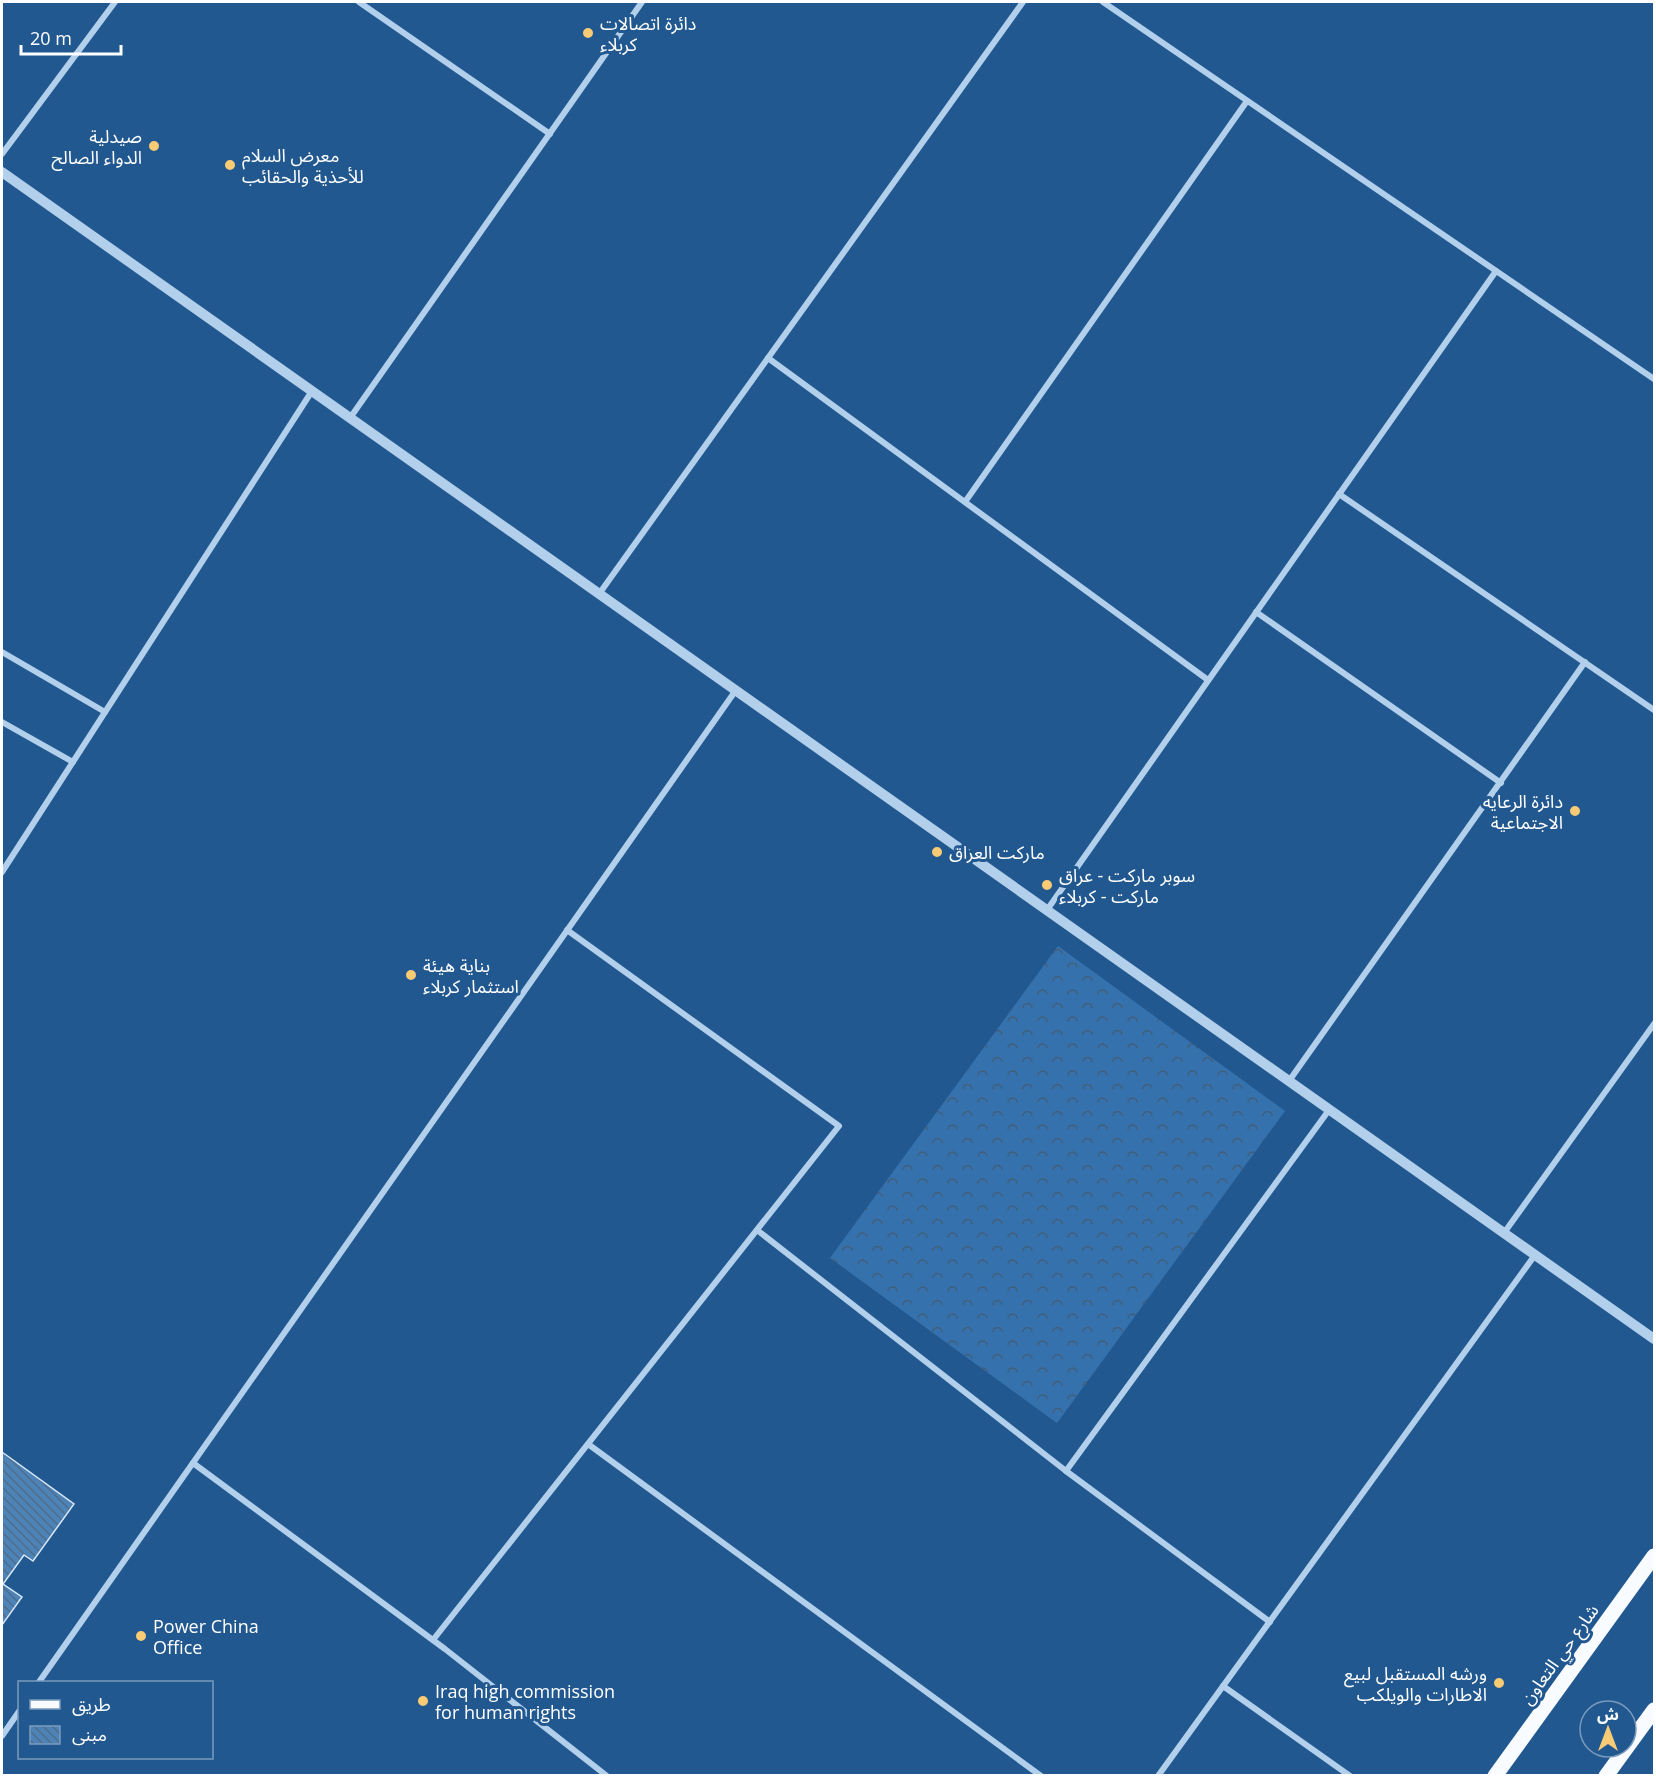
<svg xmlns="http://www.w3.org/2000/svg" width="1656" height="1777" font-family="'Open Sans','Noto Sans Arabic',sans-serif">
<style>
.forest{fill:url(#forest-crowns)}
.building{fill:url(#building-back-hatch);stroke:#d7e8f9;stroke-width:1.5}
.lines{fill:none;stroke-linecap:round;stroke-linejoin:round}
.minor{stroke:#b2d0ec;stroke-width:6}
.tertiary{stroke:#b2d0ec;stroke-width:10}
.primary{stroke:#f8fbff;stroke-width:15}
.poi-dot{fill:#f9cb74;stroke:#225890;stroke-width:2}
.labels{text-anchor:middle;dominant-baseline:central;stroke-width:6;stroke-linejoin:round;paint-order:stroke}
.poi-label{font-size:18px;fill:#fff;stroke:#225890;text-anchor:start}
.street-label{font-size:18px;fill:#fff;stroke:#225890}
</style>
<defs>
<pattern id="forest-crowns" width="20" height="18" patternUnits="userSpaceOnUse" patternTransform="scale(1.5)"><rect width="20" height="18" fill="#3572ad"/><path d="M2 6a3 3 0 1 1 6 0M12 15a3 3 0 1 1 6 0" fill="none" stroke="#425d78"/></pattern>
<pattern id="building-back-hatch" width="6" height="6" patternUnits="userSpaceOnUse" patternTransform="scale(1.5)"><rect width="6" height="6" fill="#4e83b8"/><path d="M-1 5l2 2M0 0l6 6M5-1l2 2" fill="none" stroke="#4d6d8d"/></pattern>
</defs>
<rect width="100%" height="100%" fill="#225890"/>
<!-- forest -->
<path class="forest" d="M1058 946 1285 1111 1057 1423 830 1258Z"/>
<!-- building -->
<path class="building" d="M2 1452 74 1504 33 1561 24 1555 3 1584 22 1597 2 1625Z"/>
<g class="lines">
<!-- minor -->
<g class="minor">
<path d="M359 2 550 134"/>
<path d="M1103 2 1654 379"/>
<path d="M2 154 115 2"/>
<path d="M768 358 1208 680"/>
<path d="M350 418 642 2"/>
<path d="M1339 494 1654 710"/>
<path d="M965 502 1247 101"/>
<path d="M599 594 1023 2"/>
<path d="M1256 612 1501 783"/>
<path d="M2 652 105 712"/>
<path d="M2 722 73 762"/>
<path d="M2 872 312 391"/>
<path d="M1047 910 1496 271"/>
<path d="M1289 1081 1585 662"/>
<path d="M757 1230 1066 1471 1270 1622"/>
<path d="M1504 1233 1654 1024"/>
<path d="M588 1444 1041 1776"/>
<path d="M193 1463 445 1649 607 1776"/>
<path d="M1066 1471 1329 1110"/>
<path d="M433 1640 839 1126 567 930"/>
<path d="M39 1682 736 690"/>
<path d="M1223 1686 1350 1776"/>
<path d="M2 1736 20 1710"/>
<path d="M1158 1776 1535 1255"/>
</g>
<!-- tertiary -->
<path class="tertiary" d="M2 172 1654 1339"/>
<!-- primary -->
<g class="primary">
<path d="M1495 1776 1654 1556"/>
<path d="M1606 1776 1654 1710"/>
</g>
</g>
<!-- markers -->
<g class="poi-dot">
<circle cx="588" cy="33" r="6"/>
<circle cx="154" cy="146" r="6"/>
<circle cx="230" cy="165" r="6"/>
<circle cx="1575" cy="811" r="6"/>
<circle cx="937" cy="852" r="6"/>
<circle cx="1047" cy="885" r="6"/>
<circle cx="411" cy="975" r="6"/>
<circle cx="141" cy="1636" r="6"/>
<circle cx="1499" cy="1683" r="6"/>
<circle cx="423" cy="1701" r="6"/>
</g>
<g class="labels">
<!-- poi labels -->
<g class="poi-label">
<text x="600" y="23">دائرة اتصالات<tspan x="600" dy="21">كربلاء</tspan></text>
<text x="142" y="136" text-anchor="end">صيدلية<tspan x="142" dy="21">الدواء الصالح</tspan></text>
<text x="242" y="155">معرض السلام<tspan x="242" dy="21">للأحذية والحقائب</tspan></text>
<text x="1563" y="801" text-anchor="end">دائرة الرعايه<tspan x="1563" dy="21">الاجتماعية</tspan></text>
<text x="949" y="852">ماركت العراق</text>
<text x="1059" y="875">سوبر ماركت - عراق<tspan x="1059" dy="21">ماركت - كربلاء</tspan></text>
<text x="423" y="965">بناية هيئة<tspan x="423" dy="21">استثمار كربلاء</tspan></text>
<text x="153" y="1626">Power China<tspan x="153" dy="21">Office</tspan></text>
<text x="1487" y="1673" text-anchor="end">ورشه المستقبل لبيع<tspan x="1487" dy="21">الاطارات والويلكب</tspan></text>
<text x="435" y="1691">Iraq high commission<tspan x="435" dy="21">for human rights</tspan></text>
</g>
<!-- street labels -->
<g class="street-label">
<text transform="translate(1559 1654) rotate(-54)">شارع حي التعاون</text>
</g>
</g>
<!-- border -->
<rect width="1656" height="1777" fill="none" stroke="#ffffff" stroke-width="6"/>
<!-- legend -->
<rect x="18" y="1681" width="195" height="78" fill="#225890" stroke="#7a9bbc" stroke-width="1.5"/>
<rect x="30" y="1700" width="30" height="9" fill="#f8fbff" stroke="#7a9bbc" stroke-width="1.5"/>
<text x="72" y="1711" font-size="18" fill="#ffffff">طريق</text>
<rect x="30" y="1726" width="30" height="18" fill="url(#building-back-hatch)" stroke="#7a9bbc" stroke-width="1.5"/>
<text x="72" y="1741" font-size="18" fill="#ffffff">مبنى</text>
<!-- north arrow -->
<g transform="translate(1608 1729)"><circle r="28" fill="#225890" stroke="#7a9bbc" stroke-width="1.5"/>
<path d="M0-4.5L10 22L0 15L-10 22Z" fill="#f9cb74"/>
<text y="-9" font-size="16" font-weight="bold" text-anchor="middle" fill="#ffffff">ش</text>
</g>
<!-- scale -->
<path d="M21 45v9h100v-9" fill="none" stroke="#ffffff" stroke-width="3"/>
<text x="30" y="45" font-size="18" fill="#ffffff" stroke="#225890" stroke-width="4.5" paint-order="stroke">20 m</text>
</svg>
